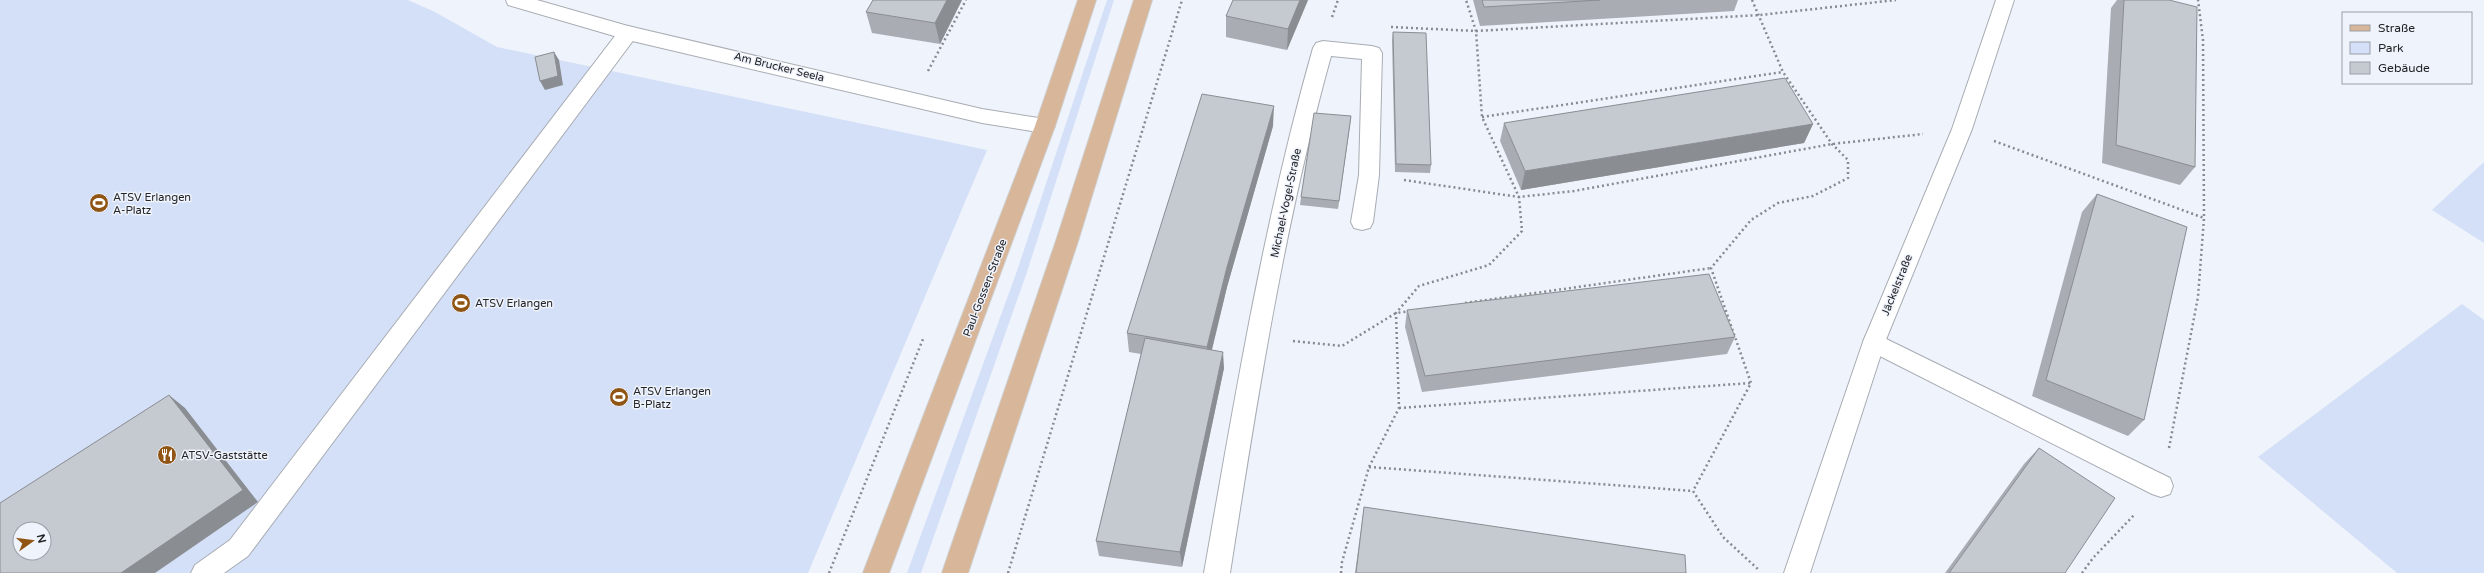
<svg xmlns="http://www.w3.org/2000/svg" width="2484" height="573" font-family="'Varela Round',sans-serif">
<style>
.green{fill:#d4e0f8;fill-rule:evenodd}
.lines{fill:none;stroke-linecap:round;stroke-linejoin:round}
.lane-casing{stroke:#a8acb3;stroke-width:2}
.street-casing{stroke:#a8acb3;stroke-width:2}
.primary-casing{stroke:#cfcfcf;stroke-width:2}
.path{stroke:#878a8f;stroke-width:2.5;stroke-dasharray:2 3;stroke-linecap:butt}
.lane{fill:#fff;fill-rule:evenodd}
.street{fill:#fff;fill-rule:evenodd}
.primary{fill:#d8b699;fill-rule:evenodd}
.wall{fill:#a9adb3}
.shaded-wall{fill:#8a8d92}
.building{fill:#c5c9d0;stroke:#8a8d92;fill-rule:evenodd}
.labels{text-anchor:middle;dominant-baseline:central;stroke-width:3;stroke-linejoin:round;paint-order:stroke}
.street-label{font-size:11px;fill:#232427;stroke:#eff3fb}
.poi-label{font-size:11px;fill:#232427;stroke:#eff3fb;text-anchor:start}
</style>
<rect width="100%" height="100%" fill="#eff3fb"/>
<!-- green -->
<g class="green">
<path d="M0 0H408L435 12 497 47 987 150 808 573H0ZM20 529H44V553H20Z"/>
<path d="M1107 0H1114L1027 272 921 573H907L1017 271Z"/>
<path d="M2484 162V243L2432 210Z"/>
<path d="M2462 304 2484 320V573H2397L2258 457Z"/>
</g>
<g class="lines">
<!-- lane casing -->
<g class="lane-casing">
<g id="lane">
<path d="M628 26 635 28 638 33 635 38 248 556 224 573H191L195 565 230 540 621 28Z"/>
<path d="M1874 333 2170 478 2173 486 2170 494 2161 497 2152 494 1866 349 1863 342 1866 335Z"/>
</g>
</g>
<!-- street casing -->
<g class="street-casing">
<g id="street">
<path d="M506 0H537L628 26 982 109 1045 119 1052 121 1055 126 1052 131 1045 133 982 123 628 40 508 5Z"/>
<path d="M1996 0H2014L1972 129 1885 342 1810 573H1784L1863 342 1952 129Z"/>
<path d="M1323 41 1372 46 1379 48 1382 53 1379 175 1373 222 1370 228 1362 230 1354 228 1351 222 1359 175 1362 59 1331 56C1284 225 1257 400 1230 573H1204C1235 397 1264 220 1313 48L1316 43Z"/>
</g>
</g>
<!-- primary casing -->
<g class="primary-casing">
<g id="primary">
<path d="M1078 0H1096L1055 126 889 573H863L1035 126Z"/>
<path d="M1134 0H1152L1078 241 968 573H942L1056 241Z"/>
</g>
</g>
<!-- path -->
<g class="path">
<path d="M1752 0 1783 72 1832 144 1848 160V178L1813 196 1778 203 1751 220 1711 268 1751 383 1693 491 1723 537 1760 571"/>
<path d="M1332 17 1338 0"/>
<path d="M1391 27 1476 31 1760 15 1896 0"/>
<path d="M928 71 966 0"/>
<path d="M1482 117 1783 72"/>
<path d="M1994 141 2204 218"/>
<path d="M1404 180 1519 197 1574 191 1832 144 1923 134"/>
<path d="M1465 303 1711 268"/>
<path d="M1293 341 1342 346 1396 313 1410 311"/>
<path d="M1399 408 1751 383"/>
<path d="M2169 448 2198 297 2204 218 2203 40 2198 0"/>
<path d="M1369 467 1693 491"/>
<path d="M829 573 923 339"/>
<path d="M1008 573 1182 0"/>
<path d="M1341 573 1342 562 1369 467 1399 408 1396 313 1419 286 1489 265 1522 231 1519 197 1482 117 1476 31 1466 0"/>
<path d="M2082 573 2093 558 2135 514"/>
</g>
<!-- lane -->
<use href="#lane" class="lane"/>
<!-- street -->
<use href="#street" class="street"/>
<!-- primary -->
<use href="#primary" class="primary"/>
</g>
<!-- wall -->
<g class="wall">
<path d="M873 0H962L940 44 872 33 866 12Z"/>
<path d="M1308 0 1287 50 1226 37V16Z"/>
<path d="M1473 0H1738L1734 11 1480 26Z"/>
<path d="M2117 0H2169L2195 167 2180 185 2102 163 2111 8Z"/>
<path d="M1393 32 1431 165 1430 173 1395 172 1392 40Z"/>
<path d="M1351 116 1338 209 1300 205 1301 197Z"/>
<path d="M1504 123 1813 124 1804 143 1521 190 1500 141Z"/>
<path d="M1273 126 1227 287 1212 350 1224 368 1182 567 1099 556 1096 541 1141 354 1129 352 1127 333Z"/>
<path d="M2097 194 2144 420 2128 436 2032 396 2082 212Z"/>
<path d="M1407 310 1735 337 1727 354 1422 392 1405 327Z"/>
<path d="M2039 448 2065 573H1945L2024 464Z"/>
<path d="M1364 507 1686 573H1355Z"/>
</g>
<!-- shaded-wall -->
<g class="shaded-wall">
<path d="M947 0H962L940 44 935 23Z"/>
<path d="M1300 0H1308L1287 50 1288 29Z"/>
<path d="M554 52 559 60 563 85 545 90 540 81Z"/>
<path d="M1274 106 1273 126 1227 287 1208 365 1207 347 1227 267Z"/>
<path d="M1351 116 1350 125 1338 209 1339 201Z"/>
<path d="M1813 124 1804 143 1521 190 1525 171Z"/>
<path d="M1223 352 1224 368 1182 567 1180 552Z"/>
<path d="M169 395 185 408 258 502 155 573H121Z"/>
</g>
<!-- building -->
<g class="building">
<path d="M873 0H947L935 23 866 12Z"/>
<path d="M1233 0H1300L1288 29 1226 16Z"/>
<path d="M1482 0H1600L1484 7Z"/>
<path d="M2124 0H2169L2197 7 2195 167 2116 145Z"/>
<path d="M1393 32 1426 33 1431 165 1396 164Z"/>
<path d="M554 52 558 76 540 81 535 57Z"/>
<path d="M1785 78 1813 124 1525 171 1504 123Z"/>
<path d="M1202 94 1274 106 1227 267 1207 347 1127 333Z"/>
<path d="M1314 113 1351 116 1339 201 1301 197Z"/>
<path d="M2097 194 2187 227 2144 420 2046 380Z"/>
<path d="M1709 274 1735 337 1425 376 1407 310Z"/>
<path d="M1145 338 1223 352 1180 552 1096 541Z"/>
<path d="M169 395 243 490 121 573H0V503ZM20 529H44V553H20Z"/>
<path d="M2039 448 2115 498 2065 573H1949Z"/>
<path d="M1364 507 1685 555 1686 573H1356Z"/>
</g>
<!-- icons -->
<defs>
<g id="stadium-disc" transform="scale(1)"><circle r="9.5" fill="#905515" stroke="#eff3fb"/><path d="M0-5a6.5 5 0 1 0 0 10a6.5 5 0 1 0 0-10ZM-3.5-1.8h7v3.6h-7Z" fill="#fff"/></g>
<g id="restaurant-disc" transform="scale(1)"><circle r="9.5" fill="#905515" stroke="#eff3fb"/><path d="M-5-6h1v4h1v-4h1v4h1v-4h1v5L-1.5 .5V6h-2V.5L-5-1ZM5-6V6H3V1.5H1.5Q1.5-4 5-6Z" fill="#fff"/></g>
</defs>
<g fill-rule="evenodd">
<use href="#stadium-disc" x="99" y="203"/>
<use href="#stadium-disc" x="461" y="303"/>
<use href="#stadium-disc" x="619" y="397"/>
<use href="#restaurant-disc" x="167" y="455"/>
</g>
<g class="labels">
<!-- street labels -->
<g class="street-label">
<text transform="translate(779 67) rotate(14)">Am Brucker Seela</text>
<text transform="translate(1286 203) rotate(-78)">Michael-Vogel-Straße</text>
<text transform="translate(1897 285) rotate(-68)">Jäckelstraße</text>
<text transform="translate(985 288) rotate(-69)">Paul-Gossen-Straße</text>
</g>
<!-- poi labels -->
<g class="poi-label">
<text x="113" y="197">ATSV Erlangen<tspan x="113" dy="13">A-Platz</tspan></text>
<text x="475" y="303">ATSV Erlangen</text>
<text x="633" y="391">ATSV Erlangen<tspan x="633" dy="13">B-Platz</tspan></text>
<text x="181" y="455">ATSV-Gaststätte</text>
</g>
</g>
<!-- legend -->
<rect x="2342" y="12" width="130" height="72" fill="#eff3fb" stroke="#9da0a6"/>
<rect x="2350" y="25" width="20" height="6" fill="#d8b699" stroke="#9da0a6"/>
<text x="2378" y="32" font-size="12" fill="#232427">Straße</text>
<rect x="2350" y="42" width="20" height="12" fill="#d4e0f8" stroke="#9da0a6"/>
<text x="2378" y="52" font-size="12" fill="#232427">Park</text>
<rect x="2350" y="62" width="20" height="12" fill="#c5c9d0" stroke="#9da0a6"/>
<text x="2378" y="72" font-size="12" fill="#232427">Gebäude</text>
<!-- north arrow -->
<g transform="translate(32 541) rotate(76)"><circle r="19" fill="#eff3fb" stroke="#9da0a6"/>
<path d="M0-3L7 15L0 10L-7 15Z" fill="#905515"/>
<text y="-6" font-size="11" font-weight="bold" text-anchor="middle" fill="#232427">N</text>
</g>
</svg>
